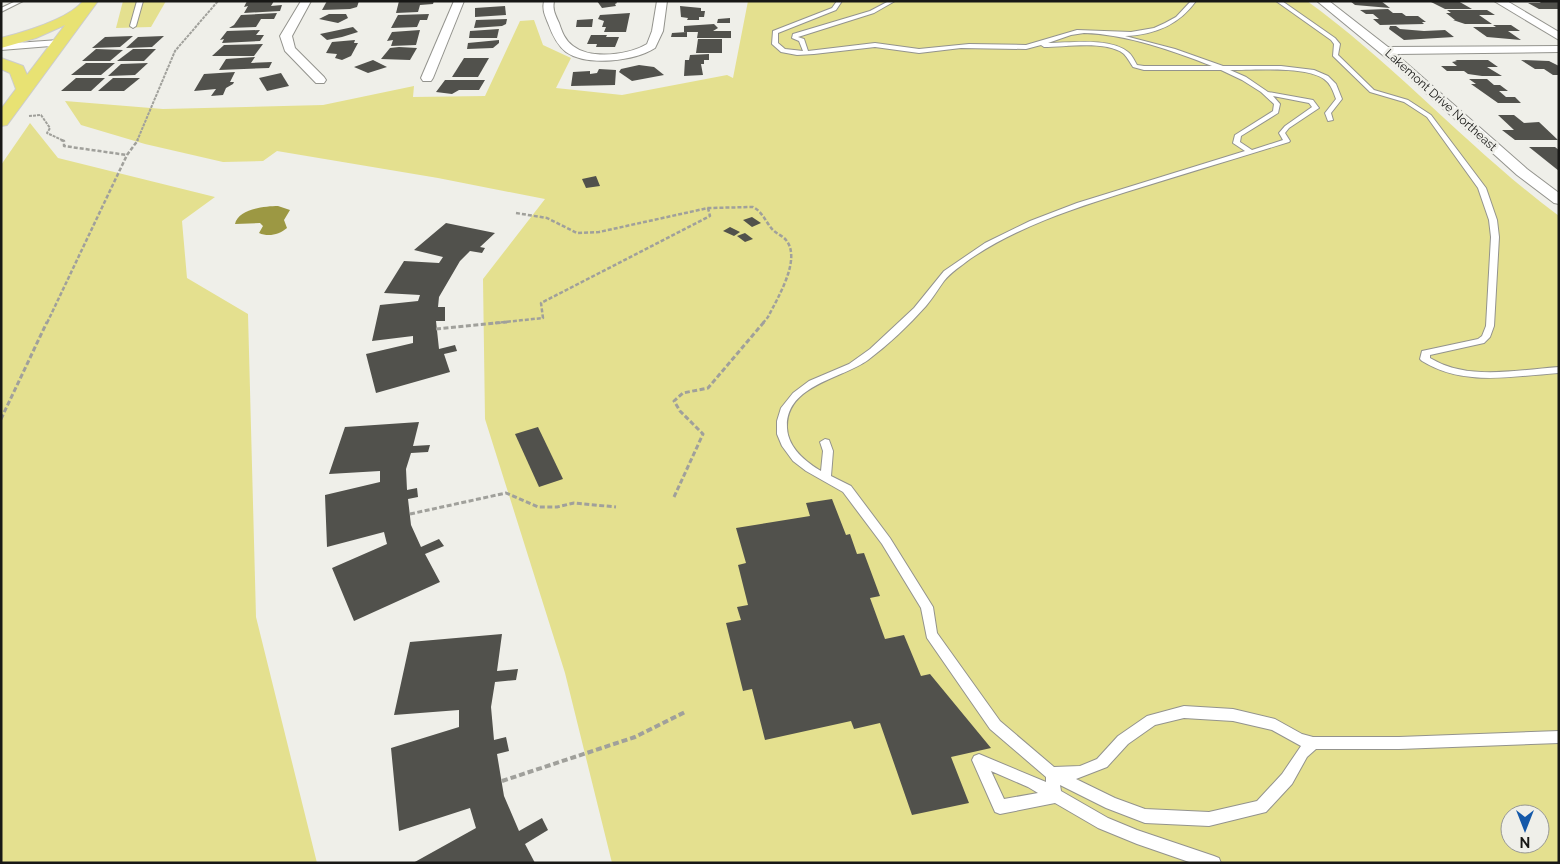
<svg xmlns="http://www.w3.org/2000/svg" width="1560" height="864" font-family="Raleway,sans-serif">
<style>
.green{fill:#e4e08f;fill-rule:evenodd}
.water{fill:#9c9843}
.building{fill:#51514c}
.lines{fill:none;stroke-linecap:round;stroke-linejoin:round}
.lane-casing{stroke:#93938d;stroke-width:2}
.street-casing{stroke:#93938d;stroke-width:2}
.primary-casing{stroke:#ccc;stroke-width:2}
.path-far3{stroke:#a0a09b;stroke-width:2;stroke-dasharray:3 1;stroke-linecap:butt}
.path-far2{stroke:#a0a09b;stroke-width:2.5;stroke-dasharray:4 2;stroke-linecap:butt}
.path-far1{stroke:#a0a09b;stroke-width:3;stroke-dasharray:5 2.5;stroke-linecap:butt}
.path{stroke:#a0a09b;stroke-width:4;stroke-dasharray:6 3;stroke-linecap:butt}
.lane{fill:#fff;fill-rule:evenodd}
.street{fill:#fff;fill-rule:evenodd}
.primary{fill:#e8e273;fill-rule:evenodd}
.labels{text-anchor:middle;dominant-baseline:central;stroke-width:5;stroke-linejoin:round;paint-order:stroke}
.far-street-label{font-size:12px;fill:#181816;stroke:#efefe9}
</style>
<rect width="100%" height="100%" fill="#efefe9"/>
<!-- green -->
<g class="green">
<path d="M123 1H166L151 27 116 28Z"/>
<path d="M748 1H1307C1397 66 1470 150 1559 216V863H612L565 673 485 419 483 279 545 199 438 178 277 151 263 161 223 162 145 144 81 125 65 101 163 109 323 105 414 86 413 97 485 96 520 21 534 20 543 45 571 58 556 88 622 95 727 75 733 78ZM1510 814H1540V844H1510Z"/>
<path d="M30 123 58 158 215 197 182 221 187 278 248 314 256 617 317 863H1V165Z"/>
</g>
<!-- water -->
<path class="water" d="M278 206 290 210 284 220 287 228C279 235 268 237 259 233L263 226 260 223 235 224C238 209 265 206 278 206Z"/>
<!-- building -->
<g class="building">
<path d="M247 1H274L271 6 282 5 280 11 244 13 248 6 244 7Z"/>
<path d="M327 1H359L357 7 350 9 322 10Z"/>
<path d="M399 1H434L433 4 420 5 418 12 396 13Z"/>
<path d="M597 1H616L617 3 615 4 616 6 602 8Z"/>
<path d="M1350 1H1381L1390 8 1355 5Z"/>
<path d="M1429 1H1458L1472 9H1445Z"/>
<path d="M1538 1H1559V9H1539L1528 3H1541Z"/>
<path d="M505 6 506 15 475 17V8Z"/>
<path d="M680 6 701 8V11H705L704 17H699V20H687L688 18 681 17Z"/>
<path d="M1388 9 1393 13H1402L1406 16H1418L1426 22H1422L1424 24 1380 25 1373 19H1379L1373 14H1366L1360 10Z"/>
<path d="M1447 10H1487L1495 15H1479L1492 24H1465L1453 20H1455L1446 13H1451Z"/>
<path d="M277 13 274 19H261L256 27 229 28 234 25 241 15Z"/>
<path d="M630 13 626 32H604L606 27H602L604 21 598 19 600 15Z"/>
<path d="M329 14H346L348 18 338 23 319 19Z"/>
<path d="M429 14 427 20H420L417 27 391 28 398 15Z"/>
<path d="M730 18V23H717L718 19Z"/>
<path d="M507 19 506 24 502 26 474 28 476 20Z"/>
<path d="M593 19 592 27H576L577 20Z"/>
<path d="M714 24 718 28 713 31H731V38H697L698 32H684V26Z"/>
<path d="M1493 25H1511L1520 31H1508L1521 40 1487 37 1473 27H1496Z"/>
<path d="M1396 26 1400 29 1424 31 1445 30 1454 37 1404 40 1389 29 1390 26Z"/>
<path d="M353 27 358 32 342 37 327 40 320 34Z"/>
<path d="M499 29 497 38H469L470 31Z"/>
<path d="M260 30 256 35H264L260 41 222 43 224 39 220 40 227 31Z"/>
<path d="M420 30 416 45 391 46 393 40 387 41 392 32Z"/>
<path d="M687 32V37H671L672 33Z"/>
<path d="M591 35H607L606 37H619L615 47H596L597 44H587Z"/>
<path d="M133 36 120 47 92 48 105 37Z"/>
<path d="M164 36 152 47 126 48 138 37Z"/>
<path d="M698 39H722V53H696Z"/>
<path d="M355 40 354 43H358L351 56 342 60 335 58 337 54 326 53 332 42Z"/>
<path d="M499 40V43L493 48 467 49 468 43Z"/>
<path d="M263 44 254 56H212L224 45Z"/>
<path d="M399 47 417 48 410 60 381 59 390 48Z"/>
<path d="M96 49 123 50 110 61H82Z"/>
<path d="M133 49H156L144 61H117Z"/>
<path d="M709 54V60H704V64H701L703 75 684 76 685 60H689L690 55Z"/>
<path d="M255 57 251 63 272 62 269 68 219 70 226 59Z"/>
<path d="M464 58H489L478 77H452Z"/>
<path d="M373 60 387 67 368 73 354 67Z"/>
<path d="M1455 60H1488L1498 67H1487L1502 76H1482L1468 74 1464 71H1447L1441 66H1457L1452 62 1457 61Z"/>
<path d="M1521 60 1549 61 1559 66V75H1553L1544 69H1535Z"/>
<path d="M86 63H115L101 75H71Z"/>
<path d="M148 63 135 75 108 76 121 64Z"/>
<path d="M639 65 654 67 664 75 632 81 619 72 621 69Z"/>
<path d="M599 69 616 70 615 85 571 86 573 72 590 71V74L597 73Z"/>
<path d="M235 72 230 82H234L233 84 226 88 223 95 211 96 216 89 194 91 204 74Z"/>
<path d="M281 73 289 86 267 91 259 78Z"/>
<path d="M76 78H105L91 91H61Z"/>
<path d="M113 78H140L124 91H98Z"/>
<path d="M1469 79H1487L1494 85H1500L1508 91H1499L1506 97H1515L1521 103H1498L1471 84H1476Z"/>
<path d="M445 80H485L479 90H459L452 94 436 92Z"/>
<path d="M1498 115H1514L1524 123 1539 122 1558 140H1515L1502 130H1514Z"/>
<path d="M1529 147H1555L1559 150V171Z"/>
<path d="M596 176 600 186 586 188 582 179Z"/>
<path d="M752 217 761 223 752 227 743 220Z"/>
<path d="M446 223 495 233 480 247 485 248 482 253 470 251 460 261 439 297 438 307H445V321H436L439 349 455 345 457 351 444 354 450 372 376 393 366 354 413 343V336L372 341 380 305 418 301 420 295 384 293 404 261 439 263 443 257 414 250Z"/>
<path d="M730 227 740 232 734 236 723 231Z"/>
<path d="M745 233 753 239 745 242 737 236Z"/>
<path d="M419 422 413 446 430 445 428 452 411 453 406 469 407 490 417 488 418 497 408 499 411 525 421 547 439 539 444 546 425 554 440 582 354 621 332 568 387 544 384 532 327 547 325 495 380 482V471L329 474 345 427Z"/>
<path d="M538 427 563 479 539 487 515 434Z"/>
<path d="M832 499 846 535 850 534 857 554 864 553 880 596 870 598 885 639 904 635 921 676 930 674 991 748 951 757 969 803 912 815 880 723 854 729 851 721 765 740 752 689 743 691 726 623 741 620 737 607 748 605 738 565 746 563 736 528 810 516 806 503Z"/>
<path d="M502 634 497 671 518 669 516 680 495 682 491 707 494 740 506 737 509 751 497 754 504 796 519 831 542 818 548 830 525 844 535 863H413L476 828 470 808 399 831 391 748 459 727V710L394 715 410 642Z"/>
</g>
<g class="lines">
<!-- lane casing -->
<g class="lane-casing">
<g id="lane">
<path d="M16 1H23L1 12V8Z"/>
<path d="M137 1H143L136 26 133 28 130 26Z"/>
<path d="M837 1H842L836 10 778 33V43L785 49 803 51 799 41 792 38 793 34 870 11 889 1H895L874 13 798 37 804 39 808 51 875 43 919 49 969 44 1026 45 1077 30 1131 32 1154 28 1165 23 1176 17 1191 1H1196C1179 25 1154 35 1125 36L1175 49 1223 66H1281L1314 70 1328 76 1336 84 1342 99 1331 113 1333 120 1328 121 1325 113 1336 99C1333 91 1331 84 1324 79 1306 66 1253 70 1230 70L1246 77 1268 92 1313 100 1319 108 1289 128 1285 133 1290 141 1289 142C1235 159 1180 175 1126 192 1072 209 1017 227 970 259 961 266 951 272 944 281 938 289 933 298 926 306 909 325 889 344 868 360 842 379 785 385 787 428 788 448 806 462 821 471L823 451 820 442 825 439 829 440 833 451 831 476 851 486 890 538 933 607 937 633 1000 721 1054 767 1080 766 1097 759 1118 736 1147 716 1184 706 1233 709 1275 719 1302 734 1313 737H1399L1559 731V743L1399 749H1316L1307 757 1292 784 1266 812 1209 826 1145 823 1106 808 1060 785 1061 791 1108 818 1137 830 1214 856 1219 858 1221 863H1192L1137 844 1098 828 1055 803 1000 814 995 812 972 760 974 756 979 754 1046 782V777L990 729 927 638 921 608 882 544 843 492 806 471 793 461 782 446 777 434V421L781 408 793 393 809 381 849 364 870 349 914 308 944 271 985 243 1030 221 1077 203 1245 151 1233 143 1235 135 1273 111 1274 104 1261 92 1242 80 1221 70H1144L1133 67C1130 63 1128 58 1124 54 1107 40 1066 47 1044 47L1041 45 1026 49 961 48 919 53 875 47 814 54 797 55 781 52 772 44 773 31 832 8ZM1084 33C1126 34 1174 51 1212 66H1144L1137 65C1134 60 1132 55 1128 52 1109 37 1070 43 1048 43L1071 35ZM1273 96 1309 103 1312 107 1285 126 1279 133 1283 140 1252 150 1240 142 1241 136 1278 113 1280 104ZM1184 718 1233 721 1272 730 1301 746 1282 774 1257 801 1209 812 1145 809 1115 798 1076 779 1107 767 1128 744 1155 725ZM991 771 1028 787 1038 793 1004 799Z"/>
<path d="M1276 1H1282L1335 38 1340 44 1338 55 1374 90 1408 100 1431 115 1486 188 1497 220 1499 237 1494 326 1490 337 1484 343 1430 355V358C1468 381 1516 370 1559 367V373C1512 376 1464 387 1422 361L1420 359 1422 351 1478 339 1482 336 1486 326 1491 237 1489 220 1478 188 1427 117 1404 102 1370 92 1333 56 1334 44 1331 40Z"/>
</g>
</g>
<!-- street casing -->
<g class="street-casing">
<g id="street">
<path d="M301 1H311L292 36 295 48 324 77 326 80 324 83H316L285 51 280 36Z"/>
<path d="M454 1H464L433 78 431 81H423L421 78Z"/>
<path d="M544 1H554C552 10 556 16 559 23 562 32 565 40 573 46 591 60 629 55 647 44L652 31 657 1H667L663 31 655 48C635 61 587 67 566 52 557 45 552 34 548 23 545 15 542 10 544 1Z"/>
<path d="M1317 1H1329L1388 47 1559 46V52L1396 54 1527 169 1559 193V204L1554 203 1517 175 1396 66Z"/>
<path d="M1494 1H1507L1559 32V40Z"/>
<path d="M59 40 65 43 63 45 1 50V44Z"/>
</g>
</g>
<!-- primary casing -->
<g class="primary-casing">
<path id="primary" d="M83 1H98L7 125 1 126V109L16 89 10 73 1 69V58L23 66 27 75 65 25 36 38 1 48V38C24 32 69 19 83 1Z"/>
</g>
<!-- path-far3 -->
<g class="path-far3">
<path d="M29 116 41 115 50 128 47 133 64 141"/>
<path d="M137 141 175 51 218 1"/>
</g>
<!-- path-far2 -->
<g class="path-far2">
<path d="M61 140 64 141V146L127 155"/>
<path d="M516 213 547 218 577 233 599 232 708 208 753 207C763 212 766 223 773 230 777 234 783 236 786 240 802 259 777 299 768 317L763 323"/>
<path d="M47 323 127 155 138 140"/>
<path d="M495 323 543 318 541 303 710 216 708 208"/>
</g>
<!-- path-far1 -->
<g class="path-far1">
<path d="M436 329 507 322"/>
<path d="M1 419 47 322"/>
<path d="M674 497 703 434 680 411 674 401 683 393 708 388 764 322"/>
<path d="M410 514 506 493 538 507H557L574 503 616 507"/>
</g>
<!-- path -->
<path class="path" d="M502 781 635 737 685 712"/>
<!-- lane -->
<use href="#lane" class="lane"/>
<!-- street -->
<use href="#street" class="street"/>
<!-- primary -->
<use href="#primary" class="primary"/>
</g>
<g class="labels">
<!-- far-street labels -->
<g class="far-street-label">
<text transform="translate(1441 100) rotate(42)">Lakemont Drive Northeast</text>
</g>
</g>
<!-- border -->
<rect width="1560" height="864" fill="none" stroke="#181816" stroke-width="5"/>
<!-- north arrow -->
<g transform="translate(1525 829) rotate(180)"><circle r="24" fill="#efefe9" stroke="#999995"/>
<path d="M0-4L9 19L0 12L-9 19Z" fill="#1559a9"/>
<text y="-8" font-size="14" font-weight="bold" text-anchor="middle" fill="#181816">N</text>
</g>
</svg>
